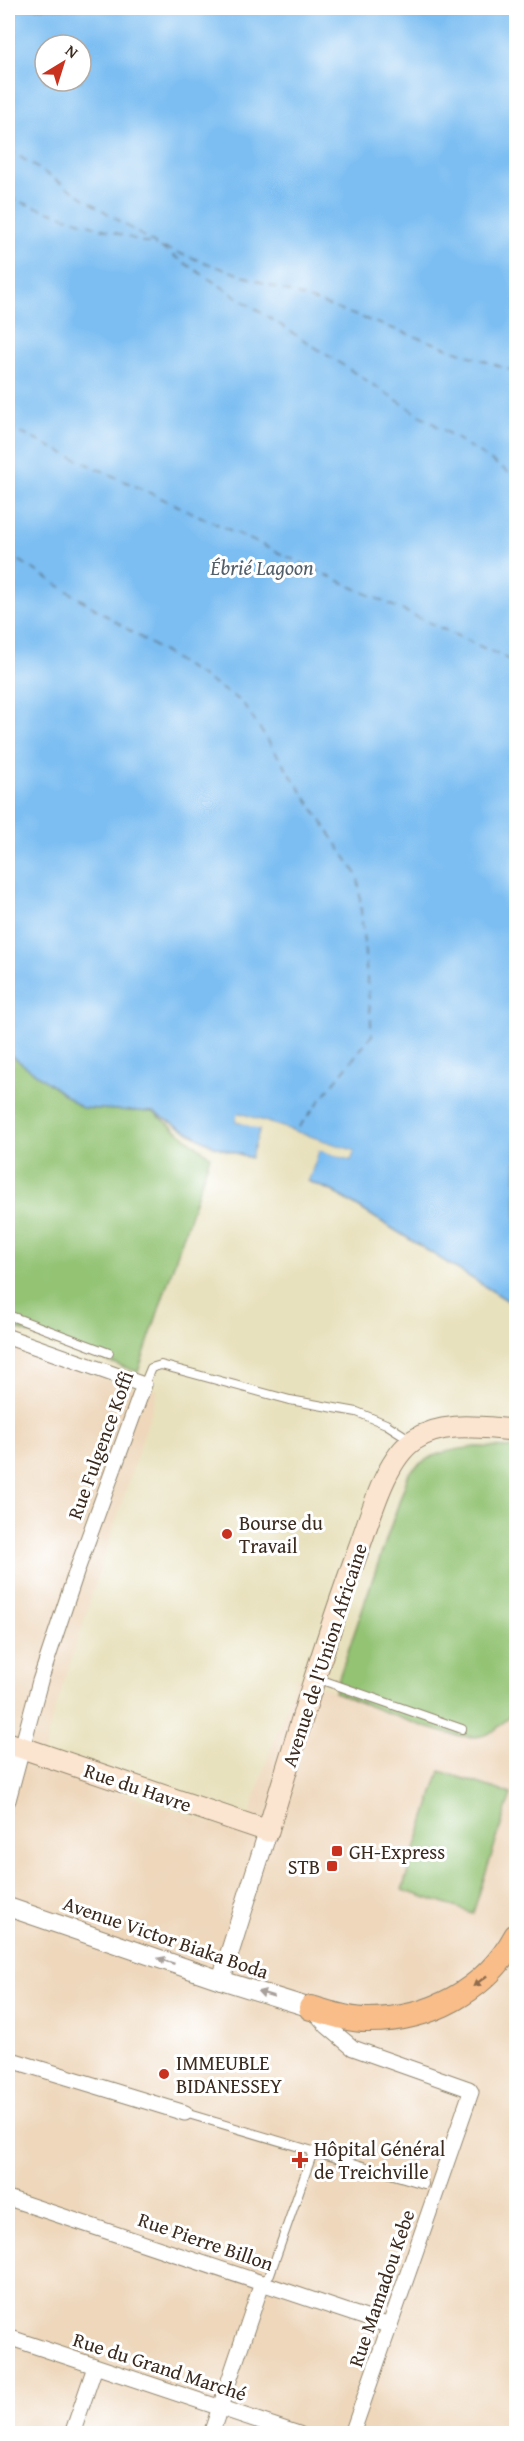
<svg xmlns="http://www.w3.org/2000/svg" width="524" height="2441" font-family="'Gentium Book Plus',serif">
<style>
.built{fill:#eed7bb}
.green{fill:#93c373;stroke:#677648;stroke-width:1.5}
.water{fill:#7cbef2;stroke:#5c7488;stroke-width:1.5;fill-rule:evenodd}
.pier{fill:#e8e1bd}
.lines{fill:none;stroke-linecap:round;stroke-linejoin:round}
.ferry{stroke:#525e68;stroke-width:1.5;stroke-dasharray:8 6;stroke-linecap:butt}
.service-casing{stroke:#92866e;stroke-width:10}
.minor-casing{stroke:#92866e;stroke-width:17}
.tertiary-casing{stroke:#92866e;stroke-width:20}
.secondary-casing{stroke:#92866e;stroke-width:23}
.trunk-casing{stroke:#92866e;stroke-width:26}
.service{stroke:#fff;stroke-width:8}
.minor{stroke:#fff;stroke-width:15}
.tertiary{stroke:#fff;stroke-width:18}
.secondary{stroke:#fce5d0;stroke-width:21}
.trunk{stroke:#f8bd89;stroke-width:24}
.oneway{fill:#a79f9a}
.oneway2{fill:#906c4e}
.poi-dot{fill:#c8321e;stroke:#fff;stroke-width:2}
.labels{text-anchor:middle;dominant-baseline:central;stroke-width:6;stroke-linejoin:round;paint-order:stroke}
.street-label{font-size:20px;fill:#3b2a1e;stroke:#fff}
.poi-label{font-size:20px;fill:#3b2a1e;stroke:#fff;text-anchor:start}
.water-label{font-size:21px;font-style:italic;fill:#525e68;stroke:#fff}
</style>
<rect width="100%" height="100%" fill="#fff"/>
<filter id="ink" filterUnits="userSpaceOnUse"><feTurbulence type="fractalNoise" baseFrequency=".0167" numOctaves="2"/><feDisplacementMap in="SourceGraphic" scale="12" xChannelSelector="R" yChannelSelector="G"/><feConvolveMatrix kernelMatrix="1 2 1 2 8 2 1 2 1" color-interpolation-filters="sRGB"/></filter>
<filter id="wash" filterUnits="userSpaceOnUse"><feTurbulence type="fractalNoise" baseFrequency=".008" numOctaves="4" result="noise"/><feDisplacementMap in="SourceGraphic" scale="24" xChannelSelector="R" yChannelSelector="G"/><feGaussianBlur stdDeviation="1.35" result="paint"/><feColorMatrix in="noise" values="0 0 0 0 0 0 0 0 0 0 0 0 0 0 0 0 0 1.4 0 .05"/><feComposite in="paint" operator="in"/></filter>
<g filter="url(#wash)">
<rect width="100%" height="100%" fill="#e8e1bd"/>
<!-- built -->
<path class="built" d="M8 1344 126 1386 158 1390 49 1728 40 1765 246 1834 255 1796 296 1677 437 1730 502 1724 516 1707V2433L8 2434Z"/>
<!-- green -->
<g class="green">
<path d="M8 1053 82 1108 153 1112 210 1156 138 1372 8 1326Z"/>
<path d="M475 1447 516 1448V1707C507 1718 497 1733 481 1736 450 1743 367 1704 334 1692L409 1473C431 1452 446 1451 475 1447Z"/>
<path d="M440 1771 511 1794 473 1913 402 1890Z"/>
</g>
<!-- water -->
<path class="water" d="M8 8H516V1306L334 1192 308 1181 319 1150 351 1160 354 1151 239 1113 236 1121 260 1129 251 1158 214 1146 153 1112 82 1108 8 1053ZM45 45H81V81H45Z"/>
<!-- pier -->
<path class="pier" d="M238 1113 354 1151 351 1160 319 1150 308 1181 305 1180 317 1147 349 1157 350 1153 240 1117V1119L263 1129 254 1159 251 1158 260 1130 236 1121Z"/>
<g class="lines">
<!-- ferry -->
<g class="ferry">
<path d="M8 149 516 477"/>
<path d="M8 198 156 246"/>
<path d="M164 248 516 372"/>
<path d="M8 427 516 663"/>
<path d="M8 553 242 702 358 876 372 1035 295 1132"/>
</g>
</g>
</g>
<g filter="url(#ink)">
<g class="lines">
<!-- service casing -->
<g class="service-casing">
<g id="service">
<path d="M8 1315 109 1353"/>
<path d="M144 1385 151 1368 161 1365 290 1400 357 1412 386 1424 411 1440"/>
<path d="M316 1678 462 1729"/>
<path d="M185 2113 424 2184"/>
<path d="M262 2283 270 2274 313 2152"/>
</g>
</g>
<!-- minor casing -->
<g class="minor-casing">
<g id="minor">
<path d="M8 1337 144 1385 78 1567 40 1681 8 1800"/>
<path d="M313 2010 327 2026 353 2048 469 2089 471 2092 352 2434"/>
<path d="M8 2059 185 2113"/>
<path d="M8 2198 390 2326"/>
<path d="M8 2337 299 2434"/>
<path d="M72 2434 95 2367"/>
<path d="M211 2434 262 2283"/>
</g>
</g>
<!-- tertiary casing -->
<g class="tertiary-casing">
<g id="tertiary">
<path d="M8 1907 221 1980 311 2008"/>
<path d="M221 1980 268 1831"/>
</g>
</g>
<!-- secondary casing -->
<g class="secondary-casing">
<path id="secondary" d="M8 1743 268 1831C296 1738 324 1644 357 1553 370 1520 384 1460 414 1440 443 1420 484 1428 516 1430"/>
</g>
<!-- trunk casing -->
<g class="trunk-casing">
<path id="trunk" d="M311 2008C329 2013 348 2020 366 2020 429 2021 486 1991 516 1936"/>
</g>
<!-- service -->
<use href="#service" class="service"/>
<!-- minor -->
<use href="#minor" class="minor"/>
<!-- tertiary -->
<use href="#tertiary" class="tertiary"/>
<!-- secondary -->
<use href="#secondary" class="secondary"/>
<!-- trunk -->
<use href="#trunk" class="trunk"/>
</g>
<!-- one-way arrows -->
<defs><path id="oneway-solid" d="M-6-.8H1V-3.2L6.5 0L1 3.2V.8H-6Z" transform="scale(1.5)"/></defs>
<g class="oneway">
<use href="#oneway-solid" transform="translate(166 1961) rotate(-161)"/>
<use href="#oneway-solid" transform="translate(266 1994) rotate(-163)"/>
</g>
<use class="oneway2" href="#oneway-solid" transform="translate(480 1981) rotate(142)"/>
</g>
<!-- markers -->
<g class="poi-dot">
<circle cx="227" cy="1534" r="6"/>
<rect x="331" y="1845" width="12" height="12" rx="3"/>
<rect x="326" y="1860" width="12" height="12" rx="3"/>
<circle cx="164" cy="2074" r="6"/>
<path d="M297 2151h6v6h6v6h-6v6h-6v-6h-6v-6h6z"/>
</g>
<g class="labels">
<!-- street labels -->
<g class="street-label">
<text transform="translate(100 1445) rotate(-70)">Rue Fulgence Koffi</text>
<text transform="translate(324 1655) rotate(-72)">Avenue de l'Union Africaine</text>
<text transform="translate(138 1787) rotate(19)">Rue du Havre</text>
<text transform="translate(166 1937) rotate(19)">Avenue Victor Biaka Boda</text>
<text transform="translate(206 2241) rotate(19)">Rue Pierre Billon</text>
<text transform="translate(381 2288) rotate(-71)">Rue Mamadou Kebe</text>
<text transform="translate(160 2366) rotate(18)">Rue du Grand Marché</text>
</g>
<!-- poi labels -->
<g class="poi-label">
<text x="239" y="1522">Bourse du<tspan x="239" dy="23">Travail</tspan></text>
<text x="349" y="1851">GH-Express</text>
<text x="320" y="1866" text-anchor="end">STB</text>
<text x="176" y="2062">IMMEUBLE<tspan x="176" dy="23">BIDANESSEY</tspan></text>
<text x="314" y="2148">Hôpital Général<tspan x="314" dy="23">de Treichville</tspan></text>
</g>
<!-- water labels -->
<g class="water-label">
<text x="262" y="567">Ébrié Lagoon</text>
</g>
</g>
<!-- margin -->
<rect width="524" height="2441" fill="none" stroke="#fff" stroke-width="30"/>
<!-- north arrow -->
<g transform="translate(63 63) rotate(38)"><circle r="28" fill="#ffffff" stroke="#b1aaa5" stroke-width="1.5"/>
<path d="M0-4.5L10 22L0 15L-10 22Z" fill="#c8321e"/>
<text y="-9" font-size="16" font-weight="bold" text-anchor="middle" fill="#3b2a1e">N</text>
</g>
</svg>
